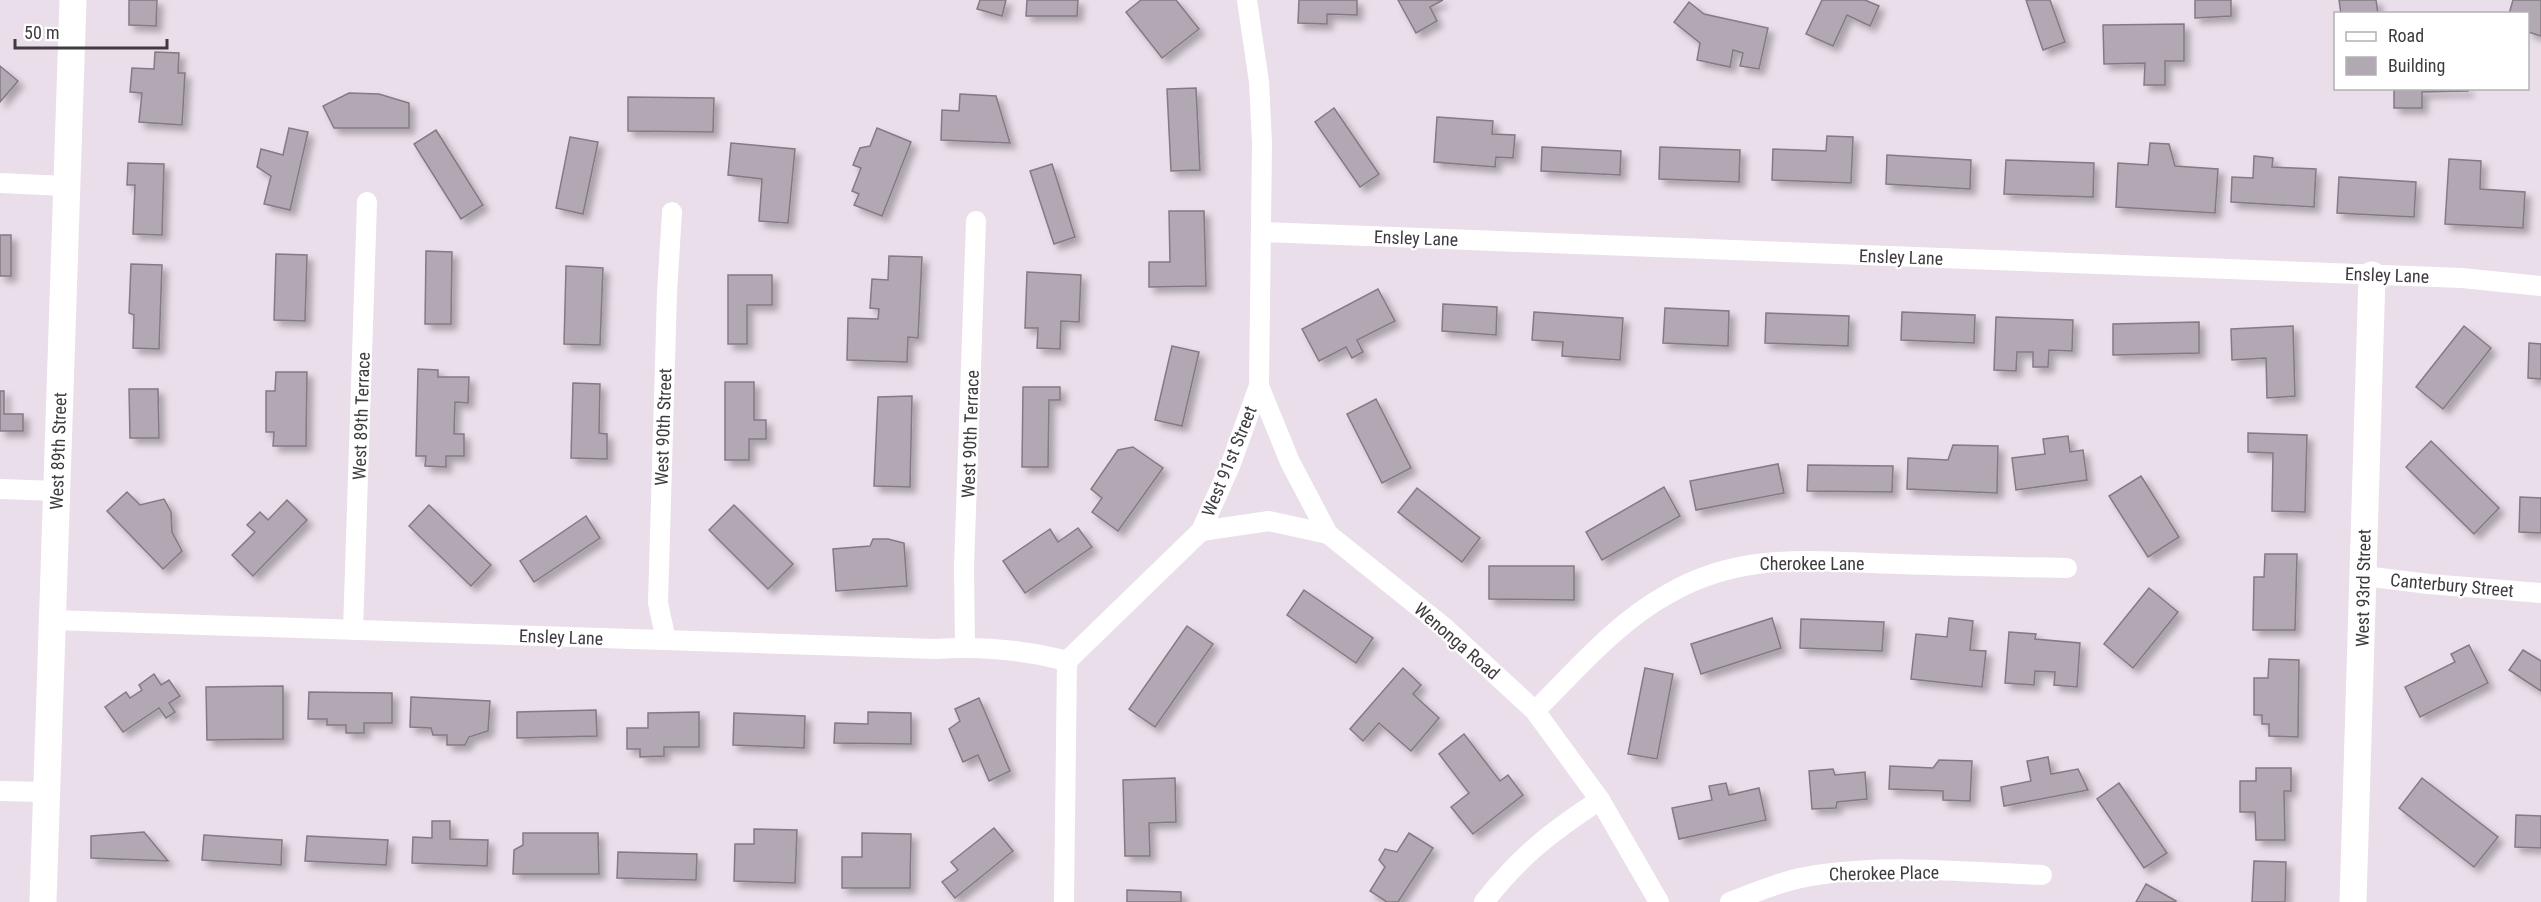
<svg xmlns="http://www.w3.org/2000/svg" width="2541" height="902" font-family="'Roboto Condensed',sans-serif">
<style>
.building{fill:#b2a8b3;stroke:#847a85;stroke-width:1.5;filter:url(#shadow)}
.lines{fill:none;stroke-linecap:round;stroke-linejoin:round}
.street{stroke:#fff;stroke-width:20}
.secondary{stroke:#fff;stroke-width:27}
.labels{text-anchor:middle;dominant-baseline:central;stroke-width:4.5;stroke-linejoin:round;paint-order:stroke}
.street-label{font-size:18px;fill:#3f3b40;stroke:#fff}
</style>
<defs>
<filter id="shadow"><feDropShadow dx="5.5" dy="5.5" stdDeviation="3" flood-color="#0004"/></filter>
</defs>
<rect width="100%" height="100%" fill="#e9deea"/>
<!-- building -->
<g class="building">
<path d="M129 0H157L156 26 129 25Z"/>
<path d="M980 0H1006L1002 16 977 9Z"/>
<path d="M1027 0H1078L1077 16H1026Z"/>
<path d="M1141 0H1176L1199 29 1162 58 1126 12Z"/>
<path d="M1299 0H1357V15L1327 14V24L1298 23Z"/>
<path d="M1398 0H1443L1430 7 1437 21 1416 33Z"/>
<path d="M1822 0H1865L1879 6 1870 26 1847 15 1833 46 1806 34Z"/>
<path d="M2026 0H2050L2065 42 2043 50Z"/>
<path d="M2195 0H2231V16L2195 18Z"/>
<path d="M2339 0H2376L2378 14H2341Z"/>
<path d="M2513 0H2541V36L2528 32V14H2509Z"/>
<path d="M1689 2 1704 14 1768 28 1759 69 1740 66 1743 53 1733 50 1730 67 1697 60 1700 43 1674 22Z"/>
<path d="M2184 24V61H2165V85H2144L2145 63 2104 64 2103 25Z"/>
<path d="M155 52 179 53 178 73H185L182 125 139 122 142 93 130 92 132 68 154 69Z"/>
<path d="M0 66 18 81 0 102Z"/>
<path d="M1196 88 1200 170 1171 171 1167 89Z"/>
<path d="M2394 88H2468V91L2422 92V108H2394Z"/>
<path d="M349 93 379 94 409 103V128H334L323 106Z"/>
<path d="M960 94 996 96 1010 143 941 140 942 110 959 111Z"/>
<path d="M628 97 714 98 713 132 628 131Z"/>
<path d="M1334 108 1379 174 1360 187 1315 122Z"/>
<path d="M1437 117 1493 121 1492 134 1515 135 1513 158 1496 157 1495 167 1434 162Z"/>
<path d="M289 128 308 132 290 210 264 204 271 176 257 167 261 149 283 155Z"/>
<path d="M877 128 911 142 882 216 854 205 859 194 852 191 861 168 853 165 860 148 870 146Z"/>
<path d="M436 130 483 205 461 219 414 144Z"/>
<path d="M1827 136 1853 137 1851 183 1772 180 1773 149 1826 151Z"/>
<path d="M570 137 598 142 583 214 556 208Z"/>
<path d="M731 143 795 149 788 223 759 221 762 179 728 175Z"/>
<path d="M2150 143 2169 144 2175 166 2218 169 2215 213 2116 207 2118 163 2148 165Z"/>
<path d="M1542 147 1621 151 1620 175 1541 171Z"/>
<path d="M1660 147 1740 150 1739 182 1659 179Z"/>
<path d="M1887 155 1971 160 1970 189 1886 184Z"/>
<path d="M2254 156 2273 158 2272 167 2316 169 2314 207 2231 202 2232 177 2253 178Z"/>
<path d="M2449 159 2481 161 2480 189 2525 192 2523 228 2445 224Z"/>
<path d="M2006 160 2094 163 2093 197 2004 194Z"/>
<path d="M128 163 164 164 162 235 133 234 135 185H127Z"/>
<path d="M1052 164 1075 237 1054 244 1030 171Z"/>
<path d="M2339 177 2416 182 2414 217 2337 213Z"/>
<path d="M1169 211H1204L1206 286 1149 287V262H1170Z"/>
<rect x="0" y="235" width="11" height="41"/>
<path d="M426 251 452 252 451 324H425Z"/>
<path d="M276 254 307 255 305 321 274 320Z"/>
<path d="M889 256 922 257 918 338 908 337 907 362 847 360 848 318 878 319 879 309 870 308 872 279 888 280Z"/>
<path d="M131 264 162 265 159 349 133 348 134 315 129 313Z"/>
<path d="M566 266 603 268 600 345 564 344Z"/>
<path d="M1027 272 1081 275 1079 322 1061 321 1060 349 1037 348 1038 328H1025Z"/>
<path d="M728 275H772V305H747V344H728Z"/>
<path d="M1378 289 1395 321 1357 340 1363 352 1352 358 1346 347 1319 361 1302 329Z"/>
<path d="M1443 304 1497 307 1496 335 1442 331Z"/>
<path d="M1665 308 1729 311 1728 346 1663 343Z"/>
<path d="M1534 312 1623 318 1620 360 1562 356 1563 342 1532 340Z"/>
<path d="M1902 312 1975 315 1974 343 1901 340Z"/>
<path d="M1766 313 1849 316 1848 346 1765 343Z"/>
<path d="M1996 317 2073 320 2072 351 2049 350 2048 367H2033V352H2017L2016 371 1994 370Z"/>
<path d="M2199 322V353L2113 355V324Z"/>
<path d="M2293 326 2295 396 2267 398 2266 358 2232 360 2231 329Z"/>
<path d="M2464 326 2491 348 2443 409 2416 387Z"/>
<path d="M2529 343 2541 344V379L2528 378Z"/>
<path d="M1172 346 1199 352 1182 426 1155 420Z"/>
<path d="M418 369 438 370V377H469L468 403 455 402 454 434H464V456H446V467L425 466 426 456H416Z"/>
<path d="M276 372H307L306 446H273L274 432H266V391H275Z"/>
<path d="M725 382H754V420H766V439H749V460H725Z"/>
<path d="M573 383 600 384 599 433 607 434V459L571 458Z"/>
<path d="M1023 387H1060V400H1049L1048 467H1022Z"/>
<path d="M129 389H158L159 438H130Z"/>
<path d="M0 391H4V414H23V431H0Z"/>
<path d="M912 396 910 487 874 486 878 397Z"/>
<path d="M1376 399 1411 468 1382 483 1347 414Z"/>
<path d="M2248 433 2307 435 2305 512 2272 511 2273 453 2248 452Z"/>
<path d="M2068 436 2070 452 2083 450 2087 480 2016 490 2012 458 2045 454 2043 439Z"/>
<path d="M2431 441 2499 508 2474 534 2406 467Z"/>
<path d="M1953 445 1998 446 1997 493 1907 489 1908 458 1948 460Z"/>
<path d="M1133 447 1163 468 1118 531 1092 512 1102 498 1091 489 1118 450Z"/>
<path d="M1778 464 1784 493 1696 510 1690 481Z"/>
<path d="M1808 465 1893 466 1892 492 1807 491Z"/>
<path d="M2141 476 2179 537 2148 557 2109 496Z"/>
<path d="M1664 487 1680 516 1602 560 1586 532Z"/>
<path d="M1417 488 1480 538 1462 562 1398 512Z"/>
<path d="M127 492 140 505 164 499 171 512 172 532 182 551 163 569 107 511Z"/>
<path d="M2520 497 2541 498V533L2519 532Z"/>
<path d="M287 500 307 520 253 576 232 555 255 532 247 525 260 512 268 520Z"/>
<path d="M429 505 491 565 471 586 409 526Z"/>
<path d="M734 505 793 564 768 589 709 530Z"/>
<path d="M586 516 600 538 534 582 520 561Z"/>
<path d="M1078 528 1092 547 1025 593 1003 561 1050 529 1058 542Z"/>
<path d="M873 539H888L904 543 907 586 836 591 833 549 870 546Z"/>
<path d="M2265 554H2297L2295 630H2253L2254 577H2264Z"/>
<path d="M1489 566H1574V600L1489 599Z"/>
<path d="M2149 588 2178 612 2133 668 2104 644Z"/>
<path d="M1304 590 1373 638 1356 663 1287 615Z"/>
<path d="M1772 618 1781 648 1701 674 1691 644Z"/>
<path d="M1949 618 1973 621 1970 650 1986 651 1982 687 1911 679 1916 634 1947 637Z"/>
<path d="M1801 619 1884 622 1882 651 1800 648Z"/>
<path d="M1187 626 1213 644 1155 727 1129 709Z"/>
<path d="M2009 632 2036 634 2035 639 2080 643 2077 687 2054 685 2055 672 2035 671 2034 685 2005 683Z"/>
<path d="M2469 645 2488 683 2420 717 2405 687 2455 662 2451 654Z"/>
<path d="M2523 650 2541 661V691L2509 670Z"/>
<path d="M2269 659 2299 660 2298 737 2269 736V724H2262V715H2254V678H2268Z"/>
<path d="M1403 668 1421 685 1413 694 1439 718 1411 751 1379 723 1363 741 1350 729Z"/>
<path d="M1645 668 1673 674 1657 759 1628 754Z"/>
<path d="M154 674 161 685 169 680 180 696 169 703 175 712 166 718 159 708 123 732 105 707 126 692 130 698 142 690 139 685Z"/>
<path d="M283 686V739L207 740 206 687Z"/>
<path d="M309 692 392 693V723H364V733H346V725H327V719H308Z"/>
<path d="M411 697 490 701 488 731 469 737 465 745H447V735H433L431 728 410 727Z"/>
<path d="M979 698 1010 771 989 781 978 755 963 762 949 729 960 721 955 709Z"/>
<path d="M596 710 597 736 517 738V712Z"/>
<path d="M699 712V747H664V756L640 757V749H627V728H648V713Z"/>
<path d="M868 712 911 713V744L834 743 835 723 868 724Z"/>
<path d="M734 713 805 716 804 748 733 745Z"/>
<path d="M1464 734 1500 781 1508 775 1523 795 1473 834 1451 807 1469 793 1439 754Z"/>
<path d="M2048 757 2051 774 2078 769 2088 790 2004 806 2001 787 2031 781 2027 761Z"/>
<path d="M1939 760 1972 761 1970 801 1943 800V791L1889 789 1890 766 1933 768Z"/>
<path d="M2256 768H2291V791H2284L2285 840H2256L2255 812H2240V781H2256Z"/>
<path d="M1833 769 1835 775 1865 772 1867 799 1837 802 1836 808 1812 809 1809 771Z"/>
<path d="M1175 778 1176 822 1149 823 1150 856H1125L1123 780Z"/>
<path d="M2422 778 2498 837 2474 867 2399 808Z"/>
<path d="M1726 783 1729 795 1759 788 1766 820 1679 839 1672 808 1712 800 1709 786Z"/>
<path d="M2119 783 2167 853 2144 868 2097 799Z"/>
<path d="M2516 815 2541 816V848L2515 847Z"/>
<path d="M432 821H450V839L488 840 487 866 412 863 413 837 432 838Z"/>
<path d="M994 828 1013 851 955 898 942 882 958 870 951 862Z"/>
<path d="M754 829 797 830 795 883 734 881 735 844H754Z"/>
<path d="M144 832 168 861 91 858V836Z"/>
<path d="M523 833H598L599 874H513L514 850 523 845Z"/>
<path d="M862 833 911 834 910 888H842V857H862Z"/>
<path d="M1409 833 1433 848 1398 902H1387L1370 891 1385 867 1379 860 1385 849 1397 852Z"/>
<path d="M204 835 282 840 281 865 202 860Z"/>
<path d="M307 836 388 840 386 865 305 861Z"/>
<path d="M618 852 697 854 696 880 617 878Z"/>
<path d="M2254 861 2286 862 2285 902H2252Z"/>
<path d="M2146 884 2176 901 2175 902H2136Z"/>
<path d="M1127 890 1181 892V902H1127Z"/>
</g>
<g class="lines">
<!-- street -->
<g class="street">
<path d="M0 183 66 186"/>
<path d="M1262 232 2462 278 2541 286"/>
<path d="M1259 386 1290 462 1328 534 1444 627 1535 711 1600 800 1659 902"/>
<path d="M0 489 57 491"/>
<path d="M1201 531 1269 521 1328 534"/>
<path d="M2364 576 2429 584 2541 593"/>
<path d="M53 620 936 649C980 646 1025 650 1067 661"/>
<path d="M353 630 367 202"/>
<path d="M666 640 658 603 667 293 672 212"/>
<path d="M965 647 964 568 976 221"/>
<path d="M1535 711C1576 670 1617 622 1668 594 1744 550 1815 562 1899 564 1955 566 2011 567 2067 568"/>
<path d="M0 791 46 792"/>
<path d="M1064 902 1067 661 1201 531 1230 466 1259 386 1262 143 1259 82 1247 0"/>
<path d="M1484 902C1519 857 1552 831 1600 800"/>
<path d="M1730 902C1758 891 1787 879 1817 875 1891 864 1968 872 2042 875"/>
</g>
<!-- secondary -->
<g class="secondary">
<path d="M43 902 73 0"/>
<path d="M2353 902 2372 275"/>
</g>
</g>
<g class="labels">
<!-- street labels -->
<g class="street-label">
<text transform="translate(1416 238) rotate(2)">Ensley Lane</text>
<text transform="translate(1901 257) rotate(2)">Ensley Lane</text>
<text transform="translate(2387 275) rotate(2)">Ensley Lane</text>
<text transform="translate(361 416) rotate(-88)">West 89th Terrace</text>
<text transform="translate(663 427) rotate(-88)">West 90th Street</text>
<text transform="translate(970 434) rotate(-88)">West 90th Terrace</text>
<text transform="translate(58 451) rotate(-88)">West 89th Street</text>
<text transform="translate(1229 461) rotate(-68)">West 91st Street</text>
<text x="1812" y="563">Cherokee Lane</text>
<text transform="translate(2452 585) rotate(5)">Canterbury Street</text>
<text transform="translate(2363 588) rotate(-89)">West 93rd Street</text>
<text transform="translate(561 637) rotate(2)">Ensley Lane</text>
<text transform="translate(1457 641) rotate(41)">Wenonga Road</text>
<text transform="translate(1884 873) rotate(-1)">Cherokee Place</text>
</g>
</g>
<!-- legend -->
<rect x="2334" y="12" width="195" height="78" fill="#ffffff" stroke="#b2b1b3" stroke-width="1.5"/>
<rect x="2346" y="32" width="30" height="9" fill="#ffffff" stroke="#b2b1b3" stroke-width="1.5"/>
<text x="2388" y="42" font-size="18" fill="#3f3b40">Road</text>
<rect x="2346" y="57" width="30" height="18" fill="#b2a8b3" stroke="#b2b1b3" stroke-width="1.5"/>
<text x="2388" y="72" font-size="18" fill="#3f3b40">Building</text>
<!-- scale -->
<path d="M15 39v9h152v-9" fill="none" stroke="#3f3b40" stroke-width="3"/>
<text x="24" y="39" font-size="18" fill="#3f3b40" stroke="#ffffff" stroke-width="4.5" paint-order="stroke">50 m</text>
</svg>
